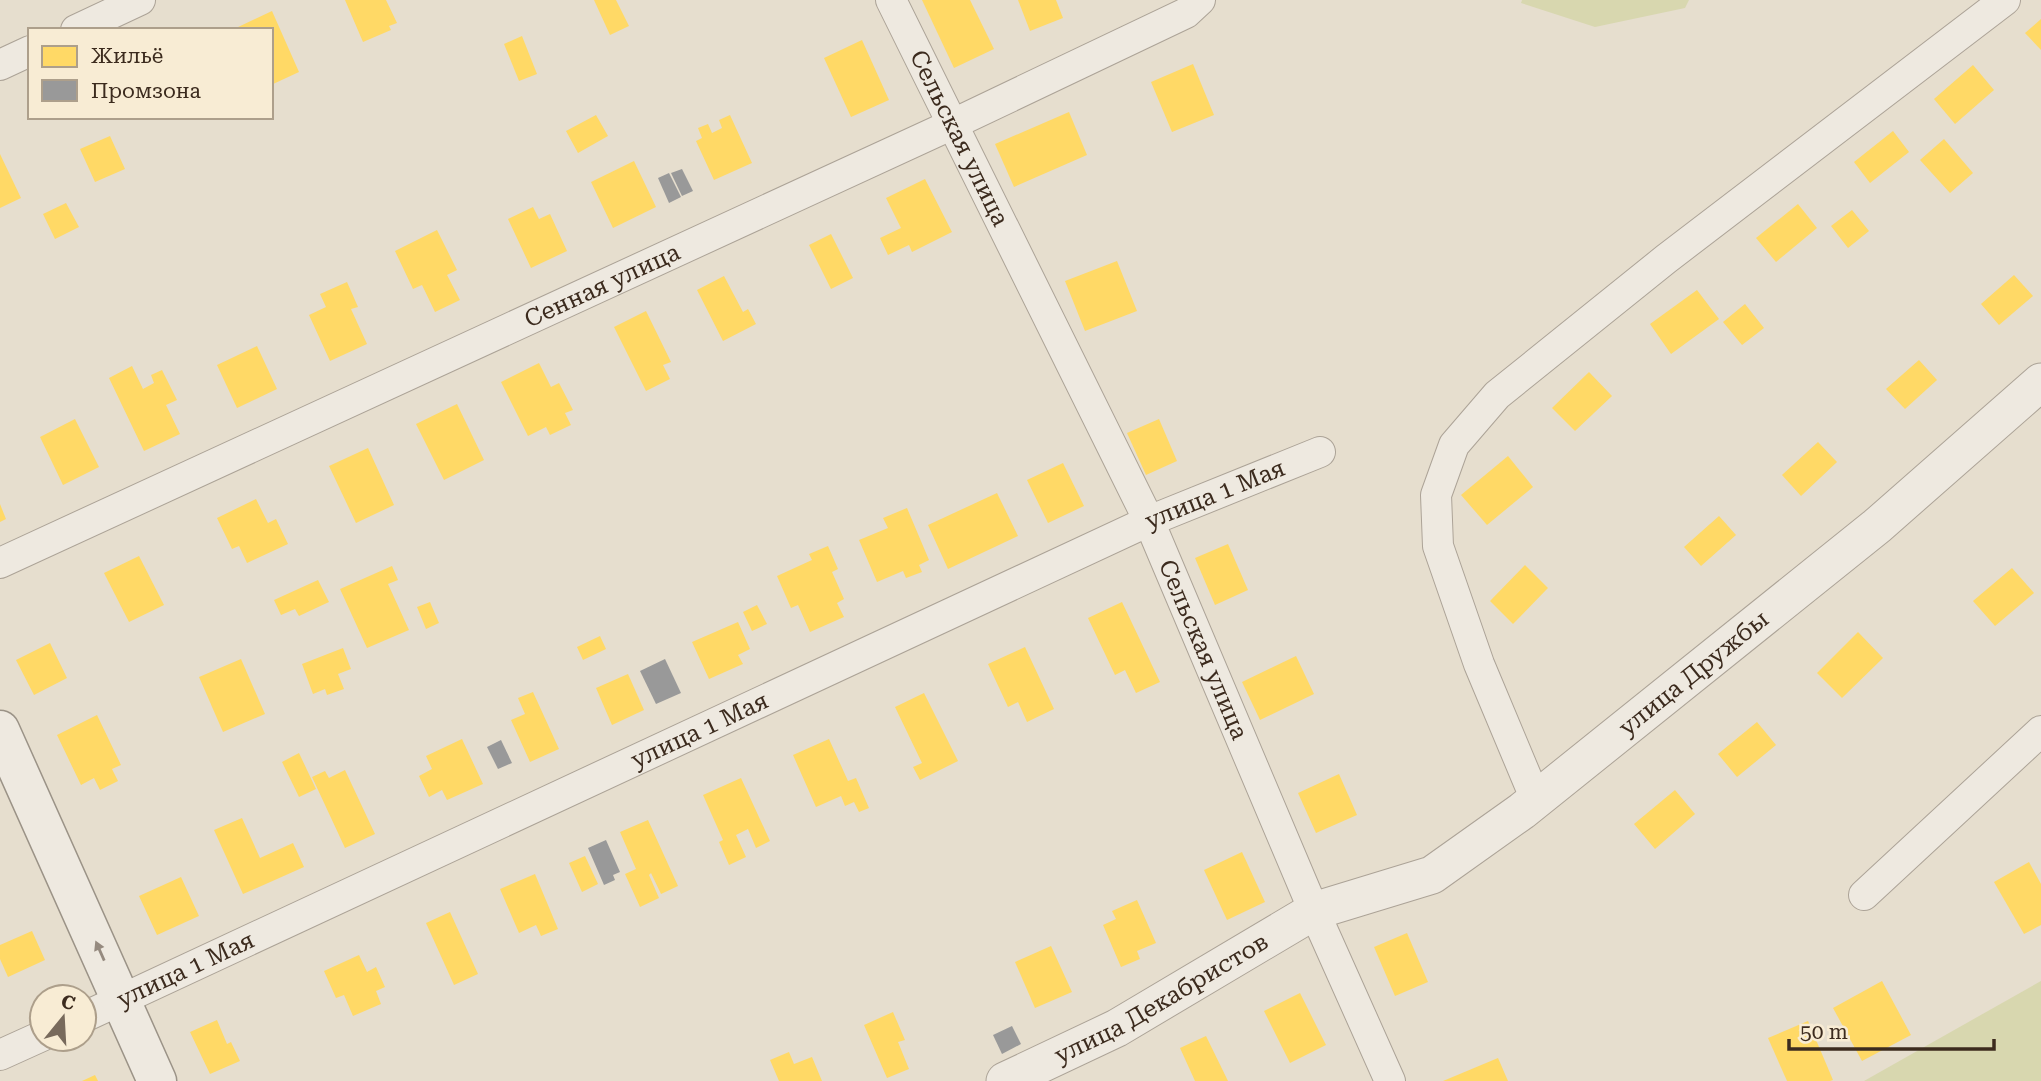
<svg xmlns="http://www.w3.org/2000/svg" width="2041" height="1081" font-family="'Roboto Serif',serif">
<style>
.green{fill:#d8d7af}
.homes{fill:#ffd966}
.industry{fill:#999}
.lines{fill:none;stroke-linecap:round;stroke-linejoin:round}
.minor-casing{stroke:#aca397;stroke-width:32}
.tertiary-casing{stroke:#aca397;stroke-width:39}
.secondary-casing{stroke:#9b9387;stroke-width:41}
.minor{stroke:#eee9e0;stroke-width:30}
.tertiary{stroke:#eee9e0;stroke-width:37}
.secondary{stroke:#eee9e0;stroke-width:38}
.oneway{fill:#958a7f}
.labels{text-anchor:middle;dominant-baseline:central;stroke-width:7;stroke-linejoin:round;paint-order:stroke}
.street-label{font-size:24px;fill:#3c2b1e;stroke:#f8ecd4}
</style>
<rect width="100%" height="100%" fill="#e6dece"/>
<!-- green -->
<g class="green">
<path d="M1522 0H1689L1685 8 1595 27 1521 3Z"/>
<path d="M2041 981V1081H1864Z"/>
</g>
<!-- homes -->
<g class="homes">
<path d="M345 0H386L397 23 389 26 391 30 363 42Z"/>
<path d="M594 0H616L629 26 610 35Z"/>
<path d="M922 0H970L994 49 954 68Z"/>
<path d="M1018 0H1056L1063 18 1030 31Z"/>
<path d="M272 11 299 72 271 85V30H237L236 28Z"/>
<path d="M2041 19V50L2025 33Z"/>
<path d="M522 36 537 74 519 81 504 44Z"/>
<path d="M862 40 889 100 851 117 824 58Z"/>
<path d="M1193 64 1214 115 1172 132 1151 82Z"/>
<path d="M1973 65 1994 90 1955 124 1934 99Z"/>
<path d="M1069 112 1087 155 1014 187 995 144Z"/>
<path d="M596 115 608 136 578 153 566 131Z"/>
<path d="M730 115 752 163 714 180 696 141 702 138 698 128 708 124 712 133 722 128 719 120Z"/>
<path d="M1893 131 1909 152 1870 183 1854 162Z"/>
<path d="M110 136 125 169 95 182 80 149Z"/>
<path d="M1944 139 1973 173 1950 193 1920 160Z"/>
<path d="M0 154 21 198 0 208Z"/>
<path d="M634 161 656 207 613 228 591 182Z"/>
<path d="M925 179 952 232 912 252 909 245 888 255 880 238 901 228 886 198Z"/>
<path d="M66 203 79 227 55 239 43 214Z"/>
<path d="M1798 204 1817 228 1776 262 1756 238Z"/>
<path d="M533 207 539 219 550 214 567 251 531 268 508 219Z"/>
<path d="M1852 210 1869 231 1848 248 1831 226Z"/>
<path d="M437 230 457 270 447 275 460 300 435 312 422 285 413 289 395 251Z"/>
<path d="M831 234 853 278 831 289 809 245Z"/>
<path d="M1117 261 1137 311 1085 331 1065 281Z"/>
<path d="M2014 275 2033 296 1999 325 1981 304Z"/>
<path d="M724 276 743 312 748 309 756 324 723 341 697 290Z"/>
<path d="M347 282 358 307 351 309 367 344 330 361 309 315 326 307 320 294Z"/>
<path d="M1697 290 1719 319 1671 354 1650 324Z"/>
<path d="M1745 304 1764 328 1742 345 1723 322Z"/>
<path d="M646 311 671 362 663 365 670 379 646 391 614 327Z"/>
<path d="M257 346 277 389 237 408 217 365Z"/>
<path d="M1919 360 1937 380 1905 409 1886 389Z"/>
<path d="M539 363 551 387 559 383 573 410 565 413 571 425 550 435 546 427 528 436 501 382Z"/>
<path d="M132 366 143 389 154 383 151 375 162 370 177 400 166 405 180 434 144 451 109 378Z"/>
<path d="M1589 372 1612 396 1575 431 1552 408Z"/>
<path d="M457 404 484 460 444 480 416 424Z"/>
<path d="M75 419 99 467 63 485 40 437Z"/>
<path d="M1159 419 1177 461 1146 475 1127 433Z"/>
<path d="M1818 442 1837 462 1801 496 1782 475Z"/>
<path d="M368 448 394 505 356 523 329 466Z"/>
<path d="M1508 456 1533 487 1487 525 1461 495Z"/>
<path d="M1063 463 1084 506 1048 523 1027 480Z"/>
<path d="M997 493 1018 536 948 569 928 525Z"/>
<path d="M256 499 268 523 276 519 288 544 247 563 239 546 232 549 217 518Z"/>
<path d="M0 504 6 519 0 522Z"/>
<path d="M907 508 929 560 919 565 922 572 906 578 903 571 877 582 859 540 888 528 883 518Z"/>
<path d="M1719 516 1736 535 1701 566 1684 547Z"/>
<path d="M1228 544 1248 590 1215 605 1195 558Z"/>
<path d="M828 546 838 569 832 572 844 599 837 603 844 617 810 632 798 605 791 608 777 576 812 560 809 554Z"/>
<path d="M139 556 164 605 129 622 104 573Z"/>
<path d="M1525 565 1548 588 1513 624 1490 601Z"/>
<path d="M392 566 398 580 388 584 409 630 367 648 340 589Z"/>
<path d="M2012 568 2034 593 1995 626 1973 601Z"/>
<path d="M318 580 329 602 299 616 295 609 281 615 274 600Z"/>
<path d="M430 602 439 623 426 629 417 607Z"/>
<path d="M1122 602 1160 682 1136 693 1125 670 1115 675 1088 618Z"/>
<path d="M757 605 767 624 752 631 743 612Z"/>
<path d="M738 622 750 649 738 655 743 664 709 679 692 642Z"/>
<path d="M1858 632 1883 658 1842 698 1817 673Z"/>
<path d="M600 636 606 649 583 660 577 647Z"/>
<path d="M50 643 67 678 34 695 16 660Z"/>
<path d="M1025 647 1054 709 1027 722 1018 702 1008 707 988 664Z"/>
<path d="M343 648 351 669 338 674 344 689 327 695 325 689 313 694 302 664Z"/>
<path d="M1296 656 1314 694 1260 720 1242 682Z"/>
<path d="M241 659 265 714 223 732 199 677Z"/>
<path d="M628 674 644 710 612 725 596 688Z"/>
<path d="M533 692 559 749 530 762 511 720 525 714 518 698Z"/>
<path d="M924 693 958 761 920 780 913 767 922 763 895 707Z"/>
<path d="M97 715 121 765 112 769 118 781 100 790 94 778 81 785 57 735Z"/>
<path d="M1757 722 1776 745 1737 777 1718 754Z"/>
<path d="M462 739 483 784 447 800 442 790 429 797 419 776 432 769 426 756Z"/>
<path d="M829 739 848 781 856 778 869 808 859 812 854 802 845 806 841 796 816 807 793 755Z"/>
<path d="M299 753 316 789 299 797 282 762Z"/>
<path d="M345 770 375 834 345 848 312 777 325 771 329 778Z"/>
<path d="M1339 774 1357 815 1316 833 1298 793Z"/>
<path d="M741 778 770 841 756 848 748 829 736 835 746 857 729 865 719 842 723 840 703 795Z"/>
<path d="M1675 790 1695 814 1655 849 1634 824Z"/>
<path d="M242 818 260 858 293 843 304 867 243 894 214 830Z"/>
<path d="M648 820 678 886 661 894 651 873 649 875 659 898 640 907 625 874 636 869 620 832Z"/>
<path d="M1242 852 1265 902 1227 920 1204 870Z"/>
<path d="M585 856 598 884 582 892 569 863Z"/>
<path d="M2029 862 2041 884V925L2024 934 1994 882Z"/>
<path d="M535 874 558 929 541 936 536 925 519 933 500 889Z"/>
<path d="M181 877 199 916 157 935 139 896Z"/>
<path d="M1137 900 1156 943 1137 951 1140 959 1121 967 1103 925 1116 919 1112 911Z"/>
<path d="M450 912 478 974 454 985 426 923Z"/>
<path d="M32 931 45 960 8 977 0 959V945Z"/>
<path d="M1407 933 1428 982 1395 996 1374 947Z"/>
<path d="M1051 946 1072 992 1035 1008 1015 962Z"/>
<path d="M359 955 367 972 376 967 385 987 376 991 381 1004 353 1016 344 995 336 998 324 971Z"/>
<path d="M1882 981 1911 1035 1862 1061 1833 1008Z"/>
<path d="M1300 993 1326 1045 1290 1063 1264 1011Z"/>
<path d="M893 1012 905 1040 898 1042 909 1069 887 1078 864 1025Z"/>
<path d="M217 1020 227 1044 231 1042 240 1061 210 1074 190 1032Z"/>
<path d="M1808 1021 1833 1080 1830 1081H1787L1768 1038Z"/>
<path d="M1206 1036 1228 1081H1195L1180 1048Z"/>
<path d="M789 1052 794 1064 812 1057 822 1081H779L770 1060Z"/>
<path d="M1498 1058 1508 1081H1443Z"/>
<path d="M95 1075 98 1081H82Z"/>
</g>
<!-- industry -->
<g class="industry">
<path d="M682 169 693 191 682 196 671 173Z"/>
<path d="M669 173 681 197 669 203 658 178Z"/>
<path d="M665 659 681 693 656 704 640 671Z"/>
<path d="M501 740 512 763 498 769 487 747Z"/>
<path d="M606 840 620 872 613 875 615 880 604 885 588 848Z"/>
<path d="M1012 1026 1021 1044 1002 1054 993 1035Z"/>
</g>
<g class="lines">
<!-- minor casing -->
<g class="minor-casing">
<g id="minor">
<path id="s1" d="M891 0 1149 521 1314 911 1390 1081"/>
<path d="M76 30 140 0"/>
<path d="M0 65 30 51"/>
<path id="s2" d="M0 563 953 124 1186 13 1200 0"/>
<path d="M1536 800 1479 664 1438 546 1436 495 1454 445 1497 395 1666 259 2005 0"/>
<path d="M1864 895 2041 731"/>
<path id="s3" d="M84 1017 1149 521 1320 452"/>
<path d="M0 1055 42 1036"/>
</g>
</g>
<!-- tertiary casing -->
<g class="tertiary-casing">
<g id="tertiary">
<path id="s4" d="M1005 1081 1117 1028 1314 911 1432 875 1522 811 1877 526 2041 382"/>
</g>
</g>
<!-- secondary casing -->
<g class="secondary-casing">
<path id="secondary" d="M0 730 157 1081"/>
</g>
<!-- minor -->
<use href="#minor" class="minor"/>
<!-- tertiary -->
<use href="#tertiary" class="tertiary"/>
<!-- secondary -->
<use href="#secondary" class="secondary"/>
</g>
<!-- one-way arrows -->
<defs><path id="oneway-solid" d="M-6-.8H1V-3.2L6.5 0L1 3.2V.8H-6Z" transform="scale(1.75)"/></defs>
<use class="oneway" href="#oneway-solid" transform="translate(100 951) rotate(-114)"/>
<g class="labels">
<!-- street labels -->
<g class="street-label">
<text stroke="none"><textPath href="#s1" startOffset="154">Сельская улица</textPath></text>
<text stroke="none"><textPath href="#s2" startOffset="663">Сенная улица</textPath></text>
<text stroke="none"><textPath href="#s3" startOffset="1246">улица 1 Мая</textPath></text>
<text stroke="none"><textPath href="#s1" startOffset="721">Сельская улица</textPath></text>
<text stroke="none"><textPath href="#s4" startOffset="807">улица Дружбы</textPath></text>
<text stroke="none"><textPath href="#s3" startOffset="679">улица 1 Мая</textPath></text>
<text stroke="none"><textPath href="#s3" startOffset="112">улица 1 Мая</textPath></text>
<text stroke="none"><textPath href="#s4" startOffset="177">улица Декабристов</textPath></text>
</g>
</g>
<!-- legend -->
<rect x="28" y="28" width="245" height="91" fill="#f8ecd4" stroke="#ad9f8b" stroke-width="2"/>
<rect x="42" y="46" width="35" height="21" fill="#ffd966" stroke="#ad9f8b" stroke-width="2"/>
<text x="91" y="63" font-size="21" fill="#3c2b1e">Жильё</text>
<rect x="42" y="80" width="35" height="21" fill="#999999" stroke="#ad9f8b" stroke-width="2"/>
<text x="91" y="98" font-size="21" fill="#3c2b1e">Промзона</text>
<!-- north arrow -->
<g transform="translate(63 1018) rotate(18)"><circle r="33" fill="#f8ecd4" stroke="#ad9f8b" stroke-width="2"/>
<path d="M0-5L12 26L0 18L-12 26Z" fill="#786a5c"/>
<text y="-10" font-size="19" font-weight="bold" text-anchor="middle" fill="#3c2b1e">С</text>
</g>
<!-- scale -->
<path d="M1789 1039v10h205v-10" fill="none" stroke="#3c2b1e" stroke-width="3.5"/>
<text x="1800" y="1039" font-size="21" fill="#3c2b1e" stroke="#f8ecd4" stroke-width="5" paint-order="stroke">50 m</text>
</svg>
